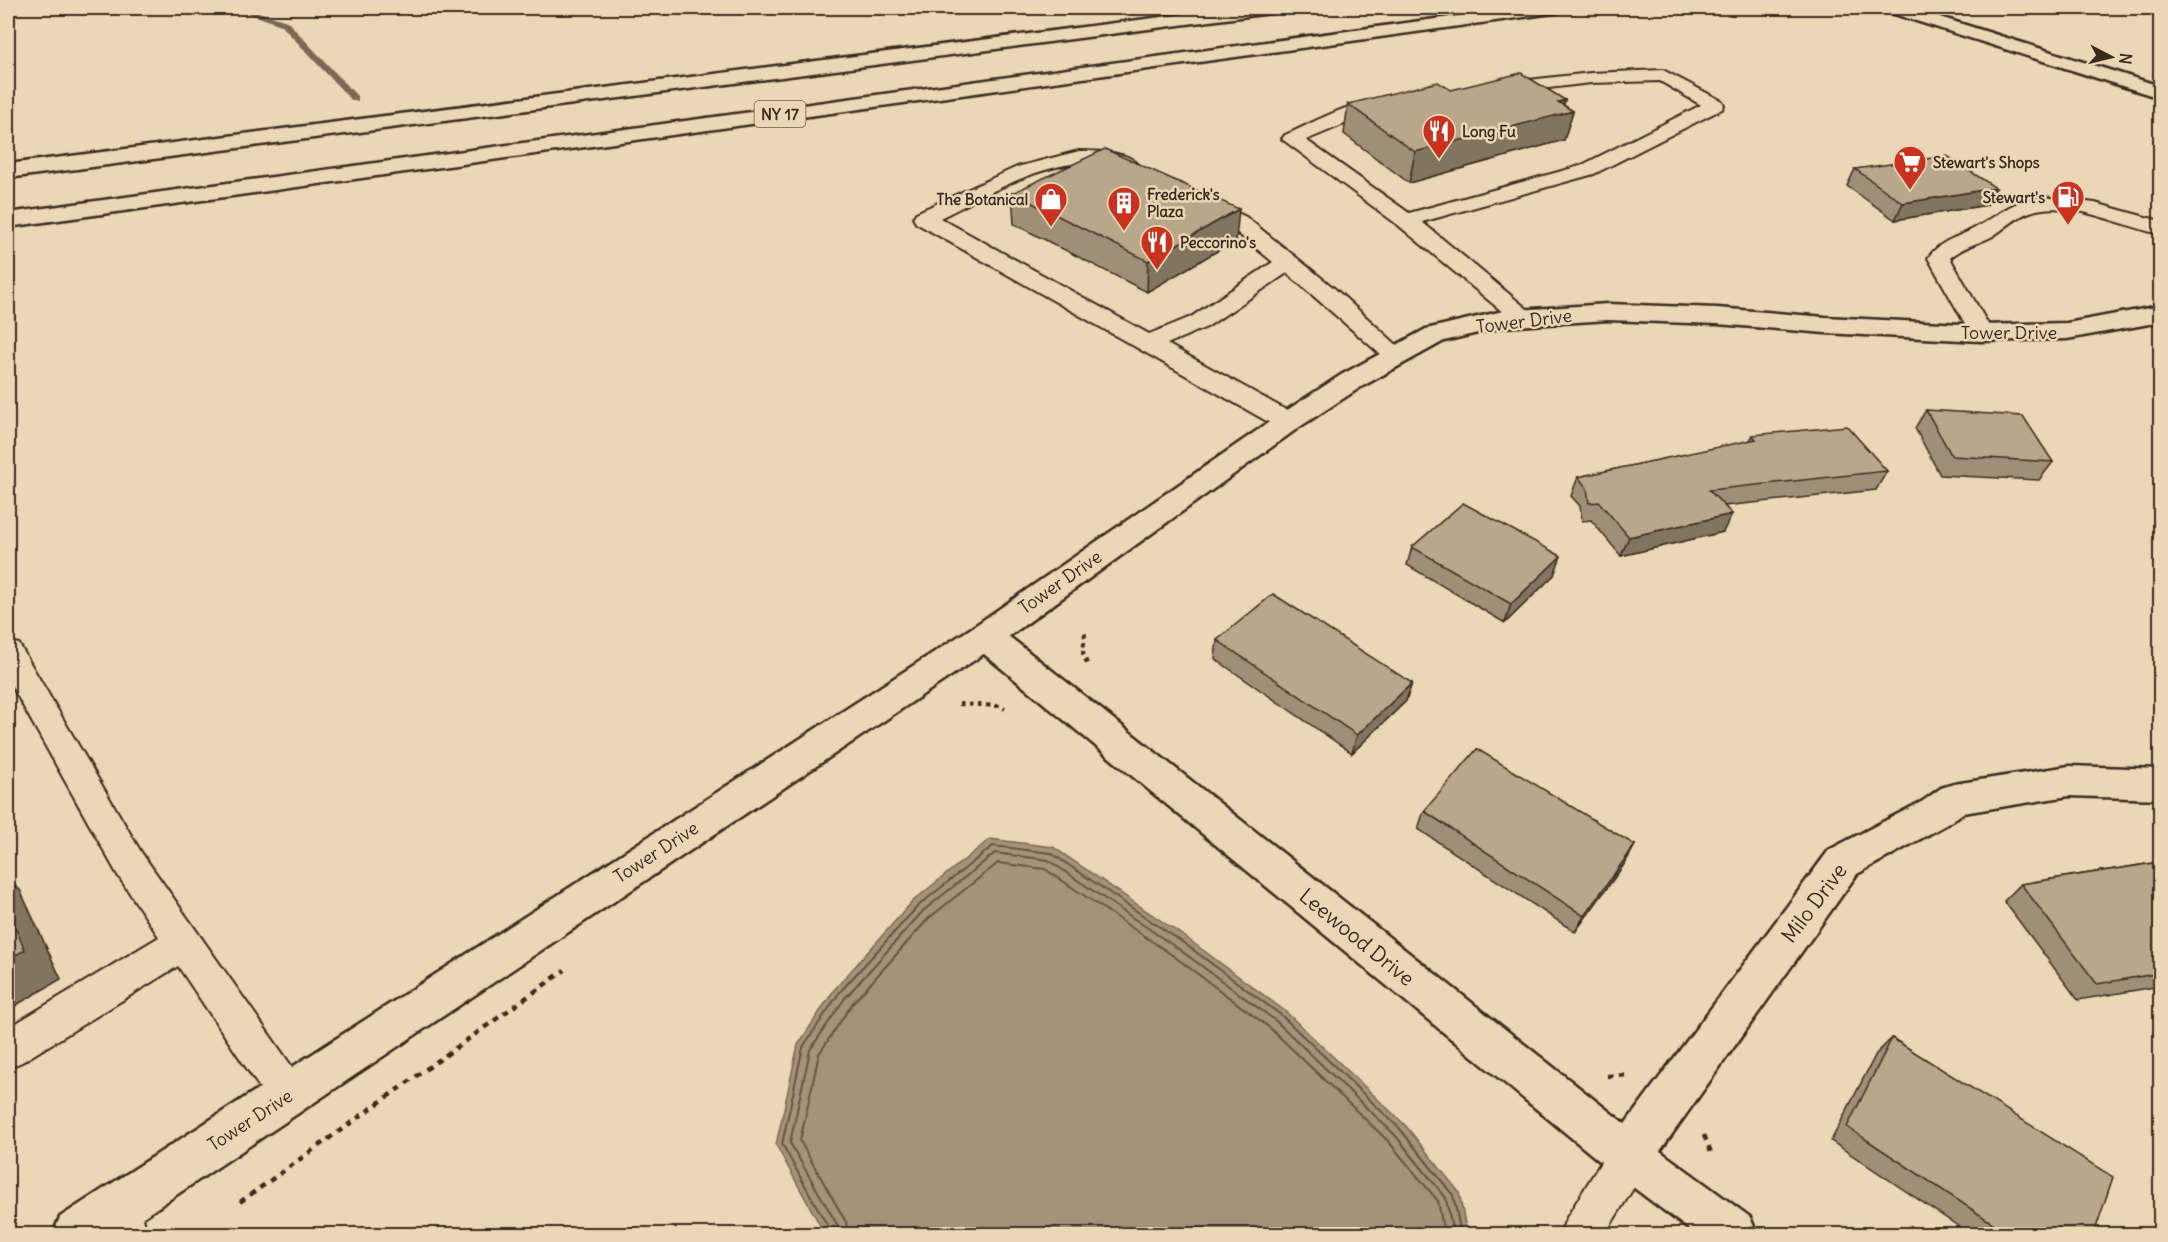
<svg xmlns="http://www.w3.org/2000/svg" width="2168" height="1242" font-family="Delius,sans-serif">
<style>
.water{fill:#a6927a;stroke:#7b6855;stroke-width:1.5}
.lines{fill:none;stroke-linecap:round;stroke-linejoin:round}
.shore{stroke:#665443;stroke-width:2}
.stream{fill:#7b6855;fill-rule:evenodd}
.lane-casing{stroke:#3b2a1e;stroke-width:4}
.street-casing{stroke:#3b2a1e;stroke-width:5}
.secondary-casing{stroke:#3b2a1e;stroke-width:5}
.highway-casing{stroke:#3b2a1e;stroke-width:5}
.path-far1{stroke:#3b2a1e;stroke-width:4;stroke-dasharray:4.5 4.5;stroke-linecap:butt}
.path{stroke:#3b2a1e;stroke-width:4.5;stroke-dasharray:6 6;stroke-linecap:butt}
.lane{fill:#ebd6b5;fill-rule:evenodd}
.street{fill:#ebd6b5;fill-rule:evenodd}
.secondary{fill:#ebd6b5;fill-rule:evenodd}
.highway{fill:#ebd6b5;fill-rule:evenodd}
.wall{fill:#a08f78;stroke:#3b2a1e;stroke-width:1.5}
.shaded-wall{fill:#827461;stroke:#3b2a1e;stroke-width:1.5}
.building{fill:#baa68b;stroke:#3b2a1e;stroke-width:1.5}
.labels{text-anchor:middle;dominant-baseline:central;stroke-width:5;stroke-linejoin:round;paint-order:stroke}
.far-poi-label{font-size:15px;font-weight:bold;fill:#3b2a1e;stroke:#ebd6b5;text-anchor:start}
.shield{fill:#ebd6b5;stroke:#705e4b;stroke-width:1.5}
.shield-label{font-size:16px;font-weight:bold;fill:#3b2a1e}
.street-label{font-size:18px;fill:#3b2a1e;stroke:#ebd6b5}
.near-street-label{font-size:21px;fill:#3b2a1e;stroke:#ebd6b5}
</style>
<rect width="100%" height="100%" fill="#ebd6b5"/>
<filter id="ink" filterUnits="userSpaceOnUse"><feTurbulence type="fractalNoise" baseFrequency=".0167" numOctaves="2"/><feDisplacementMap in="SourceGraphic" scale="12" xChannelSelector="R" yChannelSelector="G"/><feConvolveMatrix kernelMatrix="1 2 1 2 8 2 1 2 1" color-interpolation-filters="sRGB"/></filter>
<g filter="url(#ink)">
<!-- water -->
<path class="water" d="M990 839 1053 847 1188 939 1285 1011 1405 1125 1459 1192 1467 1234H829L822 1229 776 1145 798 1045 834 990 913 901Z"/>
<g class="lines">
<!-- shore -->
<g class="shore">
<path d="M832 1234 782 1144 803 1047 839 993 918 906 993 846 1051 853 1185 944 1281 1015 1400 1129 1453 1195 1461 1234"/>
<path d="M840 1234 838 1226 790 1143 810 1050 845 998 923 911 995 853 1048 860 1180 950 1276 1021 1395 1135 1446 1198 1453 1234"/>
<path d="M849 1234 846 1222 800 1141 819 1054 852 1004 929 918 998 863 1045 869 1175 957 1270 1028 1388 1141 1438 1201 1444 1234"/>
</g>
<!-- stream -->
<path class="stream" d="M234 8H245L287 21 358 97V101H352L281 25Z"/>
<!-- lane casing -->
<g class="lane-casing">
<g id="lane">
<path d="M1663 70 1722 101 1724 105 1722 109 1594 174 1422 222 1532 313 1536 318 1532 323 1524 325 1516 323 1398 225 1282 139 1285 135C1311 124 1363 94 1391 101L1393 105 1391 109 1371 113 1306 140 1409 213 1580 166 1701 105 1660 81 1591 83 1497 94 1491 92 1488 88 1491 84 1591 73Z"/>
<path d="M1079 151C1094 151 1128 151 1137 164L1134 168C1122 171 1114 165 1102 163 1095 162 1086 163 1079 163 1030 168 983 197 940 218L1149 334 1191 317 1273 262 1230 227 1195 207 1192 203 1195 199 1202 197 1209 199 1246 217 1334 288 1409 356 1406 361 1397 363 1388 361 1287 273 1207 327 1167 344 1297 416 1301 422 1297 428 1288 430 1279 428 916 223 913 218 916 213 1017 167Z"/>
<path d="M2043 197 2095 203 2160 221V234C2123 227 2068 198 2030 212 2015 217 2004 230 1991 237 1977 244 1962 247 1950 258L1993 333 1989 338 1981 340 1973 338 1928 258C1940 240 1957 238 1975 228 2003 213 2009 201 2043 197Z"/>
<path d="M8 641 19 644 141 852 302 1081 308 1095 302 1109 288 1115 274 1109 178 966 22 1062 8 1068V1028L159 937 117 874 8 679Z"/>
<path d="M1629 1135 1644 1141 1650 1156 1644 1171 1605 1234H1560L1566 1219 1614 1141Z"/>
<path d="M119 1186 134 1192 148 1234H106L98 1207 104 1192Z"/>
</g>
</g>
<!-- street casing -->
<g class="street-casing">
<path id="street" d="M985 624 997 627 1625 1124 1829 850 1923 801 1941 788 1954 784 2069 766 2160 769V799L2069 796 1963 813 1949 823 1857 874 1660 1151 1750 1217 1757 1234H1695L1613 1172 973 645 968 636 973 627Z"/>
</g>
<!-- secondary casing -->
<g class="secondary-casing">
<g id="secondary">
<path d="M1885 8H1911L2160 86V98L1888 12Z"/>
<path d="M1608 304 1717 308 1825 317 1981 325 2067 323 2160 306V322L2067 339 1981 341 1825 333 1717 324 1608 320 1503 327 1444 341 1361 387 1298 428 997 645 118 1234H53L60 1217 973 627 1278 416 1341 375 1426 329 1503 311Z"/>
</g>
</g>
<!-- highway casing -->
<g class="highway-casing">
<g id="highway">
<path d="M1232 8H1280L1277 12 1271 13 8 178V164Z"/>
<path d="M1516 8H1562L1559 12 1553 13 8 227V213Z"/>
</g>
</g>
<!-- path-far1 -->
<g class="path-far1">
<path d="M1085 633 1083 653 1087 664"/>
<path d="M959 704 999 706 1005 709"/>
</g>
<!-- path -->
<g class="path">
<path d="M1607 1076 1629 1075"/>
<path d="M1704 1135 1712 1155"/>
<path d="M240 1202 565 970"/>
</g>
<!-- lane -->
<use href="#lane" class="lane"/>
<!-- street -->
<use href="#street" class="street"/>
<!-- secondary -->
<use href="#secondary" class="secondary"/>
<!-- highway -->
<use href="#highway" class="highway"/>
</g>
<!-- wall -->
<g class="wall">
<path d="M1451 90 1565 100 1564 105 1573 111 1564 140 1409 183 1344 134 1348 104Z"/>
<path d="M1855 169 1987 205 1895 220 1847 186Z"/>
<path d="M1012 193 1236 240 1147 292 1014 224Z"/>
<path d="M1926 410 2053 462 2039 480 1940 475 1915 428Z"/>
<path d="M1752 435 1887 471 1876 490 1724 506 1723 532 1621 556 1591 520 1582 521 1580 506 1571 496 1578 477 1750 441Z"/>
<path d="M1412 547 1554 575 1505 623 1407 565Z"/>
<path d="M1217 640 1412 683 1406 701 1352 753 1215 659Z"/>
<path d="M1424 811 1635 845 1625 863 1575 932 1418 829Z"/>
<path d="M2160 862V986L2078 1000 2004 901 2021 884Z"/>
<path d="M1892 1038 2094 1234H1970L1831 1141 1876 1054Z"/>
</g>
<!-- shaded-wall -->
<g class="shaded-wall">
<path d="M1565 100 1561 114 1573 111 1564 140 1409 183 1415 152Z"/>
<path d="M1996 188 1987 205 1895 220 1903 203Z"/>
<path d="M1239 209 1236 240 1147 292 1148 261Z"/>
<path d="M1732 514 1723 532 1621 556 1629 537Z"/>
<path d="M1561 556 1554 575 1505 623 1511 604Z"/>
<path d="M1412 683 1406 701 1352 753 1357 735Z"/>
<path d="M1635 845 1625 863 1575 932 1584 916Z"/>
<path d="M8 880 20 890 61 979 8 1010Z"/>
</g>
<!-- building -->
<g class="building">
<path d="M1521 73 1565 100 1558 102 1573 111 1415 152 1348 104 1438 82 1451 90Z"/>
<path d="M1105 149 1239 209 1148 261 1012 193Z"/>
<path d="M1947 156 1996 188 1903 203 1855 169Z"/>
<path d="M1926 410 2023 416 2053 462 1952 456Z"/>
<path d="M1847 426 1887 471 1709 490 1732 514 1629 537 1599 502 1589 503 1587 488 1578 477 1756 439 1752 435Z"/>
<path d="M1463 503 1561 556 1511 604 1412 547Z"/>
<path d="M1273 594 1412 683 1357 735 1217 640Z"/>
<path d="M1477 749 1635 845 1584 916 1424 811Z"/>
<path d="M2160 862V973L2097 984 2021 884Z"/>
<path d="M8 911 25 950 8 959Z"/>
<path d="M1892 1038 2113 1177 2094 1234H2009L1847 1127Z"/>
</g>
</g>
<!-- icons -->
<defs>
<g id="restaurant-pin" transform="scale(1.725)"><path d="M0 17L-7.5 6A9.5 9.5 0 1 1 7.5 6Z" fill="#c8321e" stroke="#ebd6b5"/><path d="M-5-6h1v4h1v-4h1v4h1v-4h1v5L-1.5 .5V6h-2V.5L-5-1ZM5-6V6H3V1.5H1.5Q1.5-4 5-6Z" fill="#fff"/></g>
<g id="supermarket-pin" transform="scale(1.725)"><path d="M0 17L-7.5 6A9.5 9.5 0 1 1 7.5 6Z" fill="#c8321e" stroke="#ebd6b5"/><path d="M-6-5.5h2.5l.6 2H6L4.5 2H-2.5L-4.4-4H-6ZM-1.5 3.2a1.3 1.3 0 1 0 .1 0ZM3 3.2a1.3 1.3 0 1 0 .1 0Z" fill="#fff"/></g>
<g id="fuel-pin" transform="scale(1.725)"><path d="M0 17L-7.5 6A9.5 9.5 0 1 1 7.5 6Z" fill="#c8321e" stroke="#ebd6b5"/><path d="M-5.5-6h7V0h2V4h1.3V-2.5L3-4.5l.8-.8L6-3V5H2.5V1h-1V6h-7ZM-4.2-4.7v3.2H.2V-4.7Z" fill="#fff"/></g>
<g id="shop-pin" transform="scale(1.725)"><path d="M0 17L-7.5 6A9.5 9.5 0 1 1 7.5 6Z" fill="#c8321e" stroke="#ebd6b5"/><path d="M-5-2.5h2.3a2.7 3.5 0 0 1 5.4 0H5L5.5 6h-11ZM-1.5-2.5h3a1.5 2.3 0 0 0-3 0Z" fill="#fff"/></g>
<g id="building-pin" transform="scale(1.725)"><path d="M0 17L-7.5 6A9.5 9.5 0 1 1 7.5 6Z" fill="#c8321e" stroke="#ebd6b5"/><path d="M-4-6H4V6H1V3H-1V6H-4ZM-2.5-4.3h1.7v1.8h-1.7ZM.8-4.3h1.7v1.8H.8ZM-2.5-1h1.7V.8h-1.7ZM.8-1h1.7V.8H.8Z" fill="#fff"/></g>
</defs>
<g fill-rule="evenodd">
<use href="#restaurant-pin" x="1439" y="131"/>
<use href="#supermarket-pin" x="1910" y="162"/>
<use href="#fuel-pin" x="2068" y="197"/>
<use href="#shop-pin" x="1051" y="199"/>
<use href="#building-pin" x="1124" y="203"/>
<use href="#restaurant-pin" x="1157" y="242"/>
</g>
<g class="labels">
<!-- far-poi labels -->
<g class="far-poi-label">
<text x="1462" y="131">Long Fu</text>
<text x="1933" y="162">Stewart's Shops</text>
<text x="1147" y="194">Frederick's<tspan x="1147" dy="17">Plaza</tspan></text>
<text x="2045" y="197" text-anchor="end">Stewart's</text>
<text x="1028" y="199" text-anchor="end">The Botanical</text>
<text x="1180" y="242">Peccorino's</text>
</g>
<!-- shield labels -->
<rect class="shield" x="754.5" y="101" width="51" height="26" rx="4.5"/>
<g class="shield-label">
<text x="780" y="114">NY 17</text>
</g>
<!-- street labels -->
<g class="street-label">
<text transform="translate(1524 321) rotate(-7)">Tower Drive</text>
<text x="2009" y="332">Tower Drive</text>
<text transform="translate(1060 582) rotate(-35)">Tower Drive</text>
<text transform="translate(656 852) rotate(-33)">Tower Drive</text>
<text transform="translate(250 1120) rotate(-33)">Tower Drive</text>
</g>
<!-- near-street labels -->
<g class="near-street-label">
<text transform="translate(1814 903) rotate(-53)">Milo Drive</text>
<text transform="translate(1357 937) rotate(39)">Leewood Drive</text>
</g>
</g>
<!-- margin -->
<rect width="2168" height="1242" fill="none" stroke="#ebd6b5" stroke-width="30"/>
<rect x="15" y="15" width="2138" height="1212" fill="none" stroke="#3b2a1e" stroke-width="2" filter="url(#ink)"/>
<!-- north arrow -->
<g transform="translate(2111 57) rotate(97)" stroke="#ebd6b5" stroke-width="4.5" paint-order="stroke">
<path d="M0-4.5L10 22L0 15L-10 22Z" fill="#3b2a1e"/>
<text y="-9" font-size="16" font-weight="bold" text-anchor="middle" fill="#3b2a1e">N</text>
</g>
</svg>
